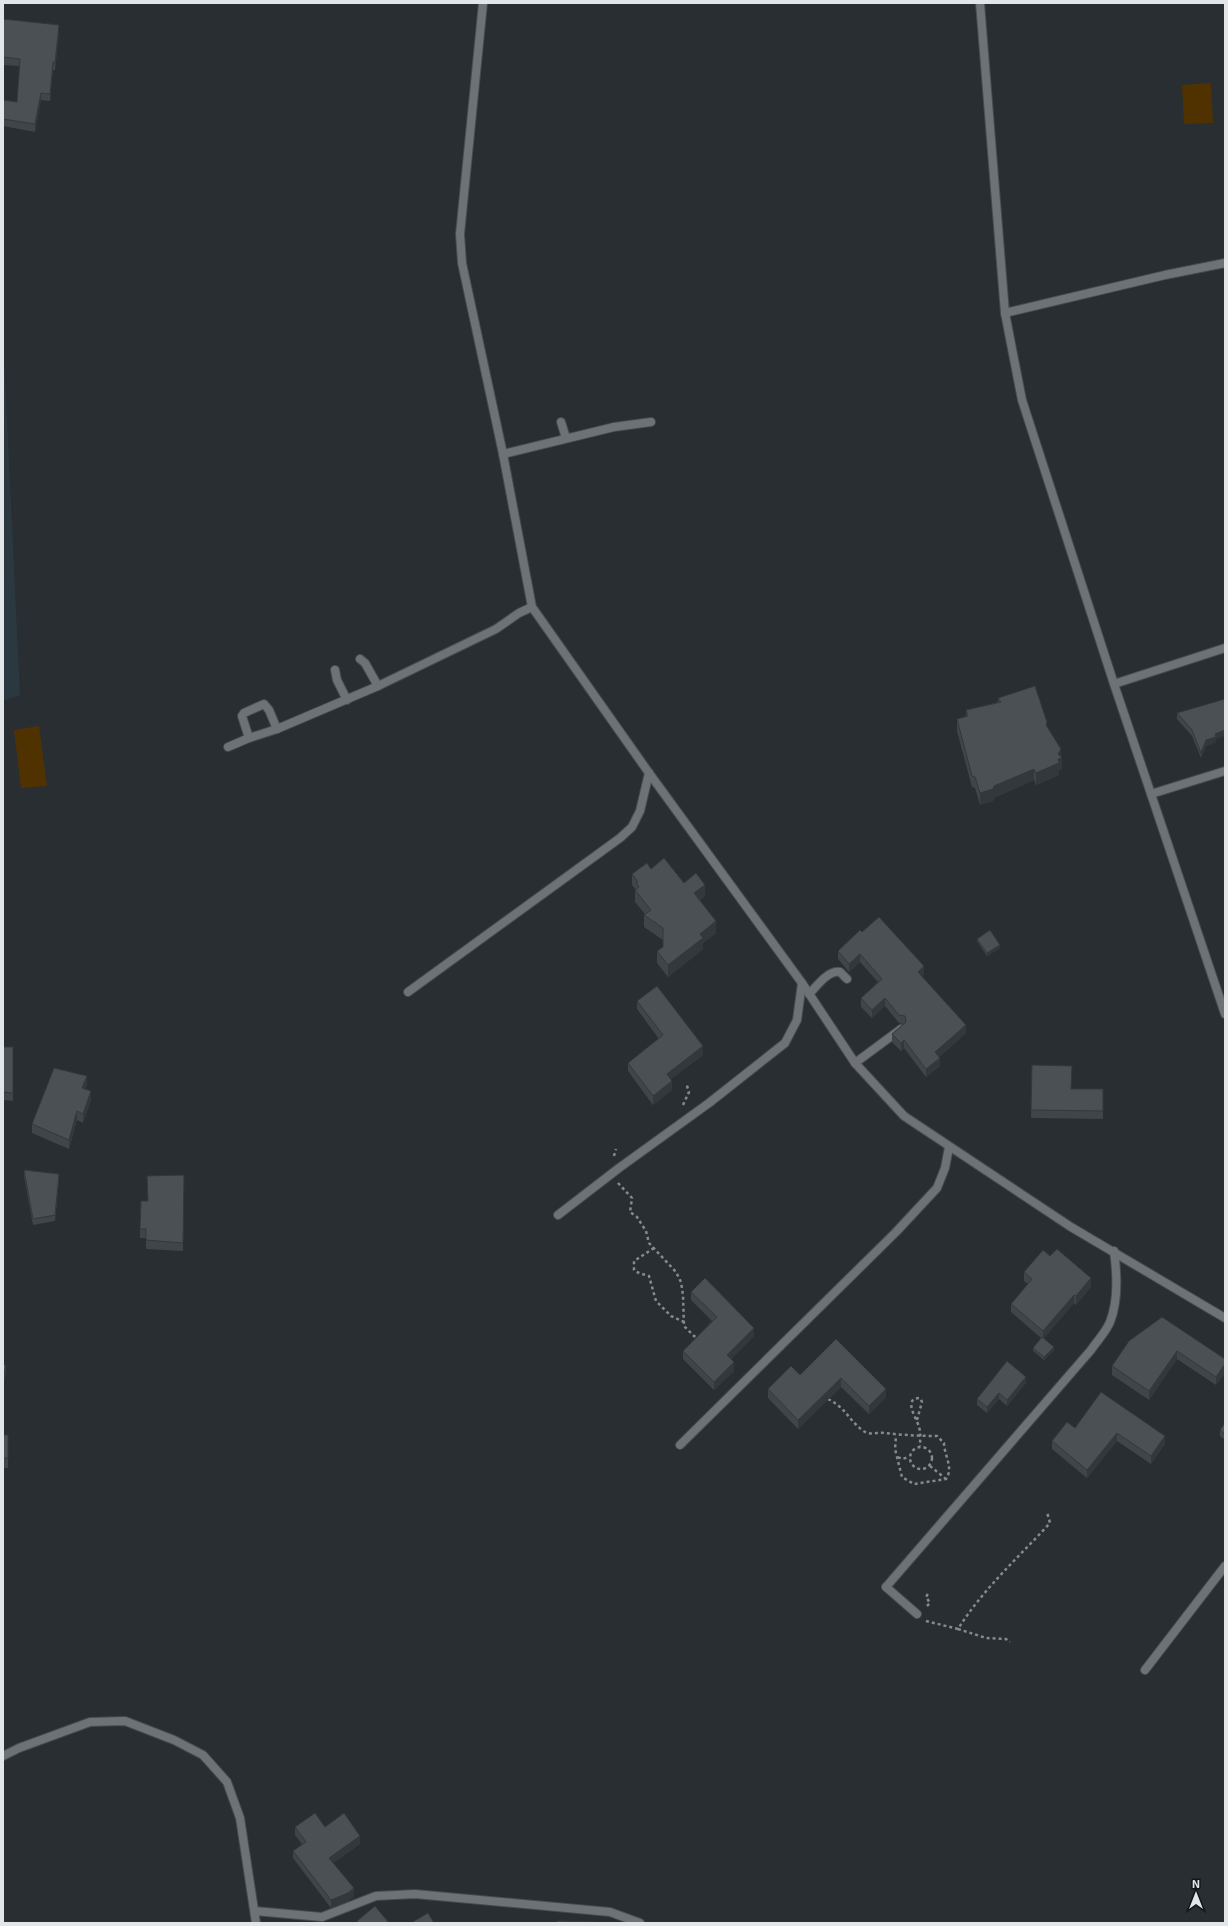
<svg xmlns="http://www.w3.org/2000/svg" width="1228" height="1926" font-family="'Exo 2',sans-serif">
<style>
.built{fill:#2c3840}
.green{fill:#503200}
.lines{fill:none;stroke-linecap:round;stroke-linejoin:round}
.lane-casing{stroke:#464b4f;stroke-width:10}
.street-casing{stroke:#464b4f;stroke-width:10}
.path{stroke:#858a8d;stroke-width:2.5;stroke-dasharray:3 3;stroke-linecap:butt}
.lane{stroke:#6f7274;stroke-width:8}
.street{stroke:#6f7274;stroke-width:8}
.wall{fill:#404548}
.shaded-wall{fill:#34383b}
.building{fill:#4a5054;stroke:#34383b}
</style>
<rect width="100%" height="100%" fill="#282e32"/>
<!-- built -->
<path class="built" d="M3 336 20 695 3 701Z"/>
<!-- green -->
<g class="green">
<path d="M1211 83 1213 123 1184 124 1182 85Z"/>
<path d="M39 726 47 786 21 788 14 730Z"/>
</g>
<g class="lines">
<!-- lane casing -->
<g class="lane-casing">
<path id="lane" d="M886 1587 917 1614"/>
</g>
<!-- street casing -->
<g class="street-casing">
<g id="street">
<path d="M483 3 460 234 462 263 503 454 532 607 649 773 802 983 855 1063 904 1116 1071 1227 1225 1318"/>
<path d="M980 3 1005 313 1022 400 1114 684 1225 1014"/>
<path d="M1005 313 1165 275 1225 263"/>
<path d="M561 422 566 438"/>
<path d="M503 454 614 427 651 422"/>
<path d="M360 659 365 663 378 686"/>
<path d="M335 670 337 680 347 700"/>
<path d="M1114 684 1225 648"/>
<path d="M249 738 242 716 244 713 264 704 269 710 277 729"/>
<path d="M228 747 249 738 277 729 378 686 496 629 519 613 532 607"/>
<path d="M1151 794 1225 771"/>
<path d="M408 992 620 838 632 827 640 811 649 773"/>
<path d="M809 994C817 986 828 970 840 972L847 979"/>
<path d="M855 1063 901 1029"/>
<path d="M558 1215 619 1168 709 1103 785 1043 797 1020 802 983"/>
<path d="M680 1445 896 1232 937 1188 945 1168 949 1147"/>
<path d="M886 1587 1091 1350C1097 1341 1106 1332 1110 1322 1119 1300 1117 1273 1114 1251"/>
<path d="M1145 1670 1225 1566"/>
<path d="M3 1756 19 1748 90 1722 125 1721 174 1740 203 1755 227 1782 240 1818 256 1923"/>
<path d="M255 1911 322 1917 376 1896 415 1894 610 1912 640 1923"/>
</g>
</g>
<!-- path -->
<g class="path">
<path d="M683 1105 689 1092 686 1083"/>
<path d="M614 1156 616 1149"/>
<path d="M618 1183 632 1198 630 1212 637 1217 646 1231 649 1243 676 1272 681 1282 683 1295 684 1326 694 1336 699 1338"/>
<path d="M654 1248 634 1261V1270C639 1274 644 1274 649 1276L656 1301 671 1316 684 1322"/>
<path d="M828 1399C846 1408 848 1419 862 1430 869 1436 877 1432 885 1433 902 1435 919 1436 937 1436L944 1443C944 1455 954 1468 946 1479L914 1484 902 1477 895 1449 896 1436"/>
<path d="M917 1420 922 1402 920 1398C902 1398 917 1419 919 1427 921 1433 920 1440 920 1446"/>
<circle cx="921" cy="1458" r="11"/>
<path d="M898 1457 902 1459 909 1457"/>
<path d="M930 1466 946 1479"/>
<path d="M927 1606 930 1603 926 1597 929 1592"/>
<path d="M926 1621 958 1629C983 1589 1018 1558 1050 1523L1047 1512"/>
<path d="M958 1629 986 1638 1006 1639 1010 1642"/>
</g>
<!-- lane -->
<use href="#lane" class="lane"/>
<!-- street -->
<use href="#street" class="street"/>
</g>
<!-- wall -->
<g class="wall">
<path d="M3 19 59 33 55 70H53L50 101 41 100 35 132 3 126V100L17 102 20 66 3 65Z"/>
<path d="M998 698 1047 727 1061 757 1062 769 1059 770V775L1036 785 1034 780 994 798 993 801 980 805 975 788 972 787 957 731V719L966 717V710L998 702Z"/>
<path d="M1177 713 1216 739V742L1206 746 1201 758 1192 736 1177 719Z"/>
<path d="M651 869 684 883 705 896 700 900 716 933 703 943V949L668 977 657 963V951L663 947V940L644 927V915L645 914 635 902V890H636L632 885V874Z"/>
<path d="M862 932 924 974 922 976 966 1033 939 1057 940 1066 926 1077 904 1048 901 1051 892 1042V1034L903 1024 899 1023 885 1006 872 1018 861 1007V998L878 982 860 962 849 972 838 959V951Z"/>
<path d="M977 939 1000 948 987 956 977 941Z"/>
<path d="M637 1001 703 1055 671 1079 672 1090 653 1105 628 1071V1063L659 1039 637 1009Z"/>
<path d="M3 1047H13V1101L3 1100Z"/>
<path d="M1032 1065 1072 1089H1103V1119L1031 1118Z"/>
<path d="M87 1085 85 1089 91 1100 83 1123 77 1120 69 1149 32 1133V1124Z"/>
<path d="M24 1170 59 1180 55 1221 33 1225 24 1176Z"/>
<path d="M184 1175 183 1251 146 1249V1238H140V1229L147 1201Z"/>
<path d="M1050 1256 1091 1287 1076 1305 1074 1303 1044 1338 1054 1350 1044 1360 1033 1351V1348L1041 1338 1011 1312V1304L1028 1284 1024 1281V1272Z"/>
<path d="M691 1292 754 1336 731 1359 734 1371 714 1390 683 1359V1351L712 1321 691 1300Z"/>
<path d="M836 1339 886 1397 869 1414 841 1387 798 1429 768 1398V1389L800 1375Z"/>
<path d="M1129 1341 1225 1359V1373L1216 1385 1177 1359 1149 1400 1112 1375V1366Z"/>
<path d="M1026 1383 1007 1406 999 1399 987 1413 977 1405V1399Z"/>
<path d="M1225 1423V1440L1220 1436V1430Z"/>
<path d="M1075 1428 1165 1436V1444L1151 1464 1117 1441 1087 1478 1052 1449V1441Z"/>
<rect x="3" y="1435" width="5" height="33"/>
<path d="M295 1827H325L360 1844 333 1863 354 1896 348 1901 331 1908 293 1858V1851L302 1844 295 1835Z"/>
</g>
<!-- shaded-wall -->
<g class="shaded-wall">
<path d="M59 25V33L55 70V63Z"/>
<path d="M53 62V70L50 101V94Z"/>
<path d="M41 93V100L35 132V124Z"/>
<path d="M1225 730V736L1216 739V742L1206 746 1201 758V753L1206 740 1215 734Z"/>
<path d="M1061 749 1062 769 1059 770V775L1036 785V773L1058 754Z"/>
<path d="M1034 769V780L994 798 993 801 980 805V793L994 786Z"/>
<path d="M705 885V896L694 904V893Z"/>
<path d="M716 921V933L703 943V949L668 977V965L700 934Z"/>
<path d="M1000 945V948L987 956V953Z"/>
<path d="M860 954V962L849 972V964Z"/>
<path d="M924 966V974L918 980V972Z"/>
<path d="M885 998V1006L872 1018V1010Z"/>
<path d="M966 1025V1033L935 1060V1052Z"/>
<path d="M904 1040V1048L901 1051V1043Z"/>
<path d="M703 1046V1055L667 1082V1074Z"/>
<path d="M940 1058V1066L926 1077V1069Z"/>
<path d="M87 1076V1085L82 1097V1088Z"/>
<path d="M672 1081V1090L653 1105V1096Z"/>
<path d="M91 1091V1100L83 1123V1114Z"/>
<path d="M77 1111V1120L69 1149V1140Z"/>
<path d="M59 1174V1180L55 1221V1215Z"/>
<path d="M1091 1278V1287L1076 1305V1296Z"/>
<path d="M1074 1295V1303L1043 1339V1331Z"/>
<path d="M754 1328V1336L727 1364V1355Z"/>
<path d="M1054 1347V1350L1044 1360V1357Z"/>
<path d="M1177 1351V1359L1149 1400V1391Z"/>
<path d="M734 1362V1371L714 1390V1382Z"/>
<path d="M1225 1364V1373L1216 1385V1377Z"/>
<path d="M6 1365V1375L3 1388V1379Z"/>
<path d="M1026 1377V1383L1007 1406V1400Z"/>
<path d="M841 1378V1387L798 1429V1420Z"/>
<path d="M886 1389V1397L869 1414V1406Z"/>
<path d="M999 1393V1399L987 1413V1407Z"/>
<path d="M1117 1433V1441L1087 1478V1470Z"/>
<path d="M1165 1436V1444L1151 1464V1456Z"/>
<path d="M360 1836V1844L329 1866V1858Z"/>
<path d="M354 1888V1896L348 1901 331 1908V1900Z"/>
</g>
<!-- building -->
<g class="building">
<path d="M3 19 59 25 55 63 53 62 50 94 41 93 35 124 3 119V100L17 102 20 59 3 57Z"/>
<path d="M1035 686 1047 722 1046 725 1061 749 1058 754 1062 758 1058 759 1059 763 1036 773 1034 769 994 786 993 789 980 793 975 777 972 776 957 719 968 716 966 710 1001 702 998 698Z"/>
<path d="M1225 699V730L1215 734 1216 737 1206 740 1201 753 1192 730 1177 713Z"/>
<path d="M664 858 684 883 696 873 705 885 694 893 716 921 700 934 703 938 668 965 657 951 663 947V928L644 915 651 910 635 890 639 887 636 883 638 882 632 874 647 863 651 869Z"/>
<path d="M879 917 924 966 918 972 966 1025 935 1052 940 1058 926 1069 904 1040 901 1043 892 1034 906 1022 905 1016 899 1015 885 998 872 1010 861 998 882 979 860 954 849 964 838 951 860 930 862 932Z"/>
<path d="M990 930 1000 945 987 953 977 939Z"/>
<path d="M657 986 703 1046 667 1074 672 1081 653 1096 628 1063 663 1035 637 1001Z"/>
<path d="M3 1047H13V1093L3 1092Z"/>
<path d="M1032 1065 1072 1066 1071 1089H1103V1111L1031 1110Z"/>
<path d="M54 1068 87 1076 82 1088 91 1091 83 1114 77 1111 69 1140 32 1124Z"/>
<path d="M24 1170 59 1174 55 1215 33 1219Z"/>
<path d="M184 1175 183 1243 146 1240V1229H140L141 1201H148L147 1176Z"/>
<path d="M1057 1249 1091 1278 1076 1296 1074 1295 1043 1331 1011 1304 1032 1279 1024 1272 1043 1250 1050 1256Z"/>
<path d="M705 1278 754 1328 727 1355 734 1362 714 1382 683 1351 717 1317 691 1292Z"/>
<path d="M1162 1317 1225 1359V1364L1216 1377 1177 1351 1149 1391 1112 1366 1129 1341Z"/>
<path d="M1042 1337 1054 1347 1044 1357 1033 1348Z"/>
<path d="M836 1339 886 1389 869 1406 841 1378 798 1420 768 1389 791 1366 800 1375Z"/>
<path d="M1007 1361 1026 1377 1007 1400 999 1393 987 1407 977 1399Z"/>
<path d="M3 1365H6L3 1379Z"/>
<path d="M1101 1392 1165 1436 1151 1456 1117 1433 1087 1470 1052 1441 1067 1422 1075 1428Z"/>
<path d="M1225 1423V1434L1220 1430Z"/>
<rect x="3" y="1435" width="5" height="23"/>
<path d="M315 1813 325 1827 344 1813 360 1836 329 1858 354 1888 348 1893 331 1900 293 1851 306 1842 295 1827Z"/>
<path d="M375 1906 389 1923H359L357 1921Z"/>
<path d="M428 1913 434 1923H411Z"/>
<path d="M557 1921 595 1922 596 1923H557Z"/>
</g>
<!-- border -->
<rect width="1228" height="1926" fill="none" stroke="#e2e6e8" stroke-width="8"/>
<!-- north arrow -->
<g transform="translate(1196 1894)" stroke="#131618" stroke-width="3" paint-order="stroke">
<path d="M0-3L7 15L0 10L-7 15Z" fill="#e2e6e8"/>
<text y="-6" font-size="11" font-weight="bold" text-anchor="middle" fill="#e2e6e8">N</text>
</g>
</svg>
